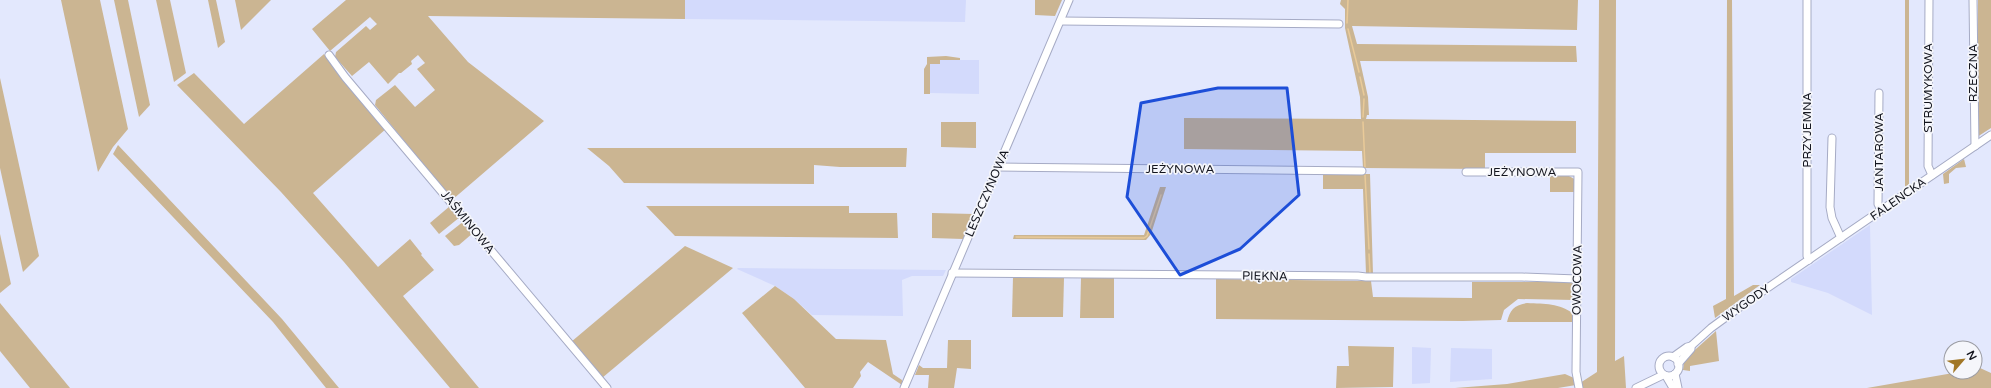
<svg xmlns="http://www.w3.org/2000/svg" width="1991" height="388" font-family="'Varela Round',sans-serif">
<style>
.built{fill:#d3dafc}
.green{fill:#cbb592}
.lines{fill:none;stroke-linecap:round;stroke-linejoin:round}
.stream{stroke:#e9ca99;stroke-width:1.5}
.minor-casing{stroke:#a6abc5;stroke-width:9}
.minor{stroke:#fff;stroke-width:7}
.marked{fill:#1d4ed8;fill-opacity:0.2;stroke:#1d4ed8;stroke-width:3;stroke-linejoin:round}
.labels{text-anchor:middle;dominant-baseline:central;stroke-width:3.5;stroke-linejoin:round;paint-order:stroke}
.street-label{font-size:12px;fill:#13151e;stroke:#f5f6fb}
</style>
<rect width="100%" height="100%" fill="#e3e8fd"/>
<!-- built -->
<g class="built">
<path d="M685 0H966L965 22 685 19Z"/>
<path d="M940 60H979V94L930 93V64Z"/>
<path d="M1870 225 1872 315 1828 293 1791 282V279Z"/>
<path d="M738 268 946 270 943 276H912L902 280 903 316 812 315 794 299 775 286 737 269Z"/>
<path d="M1412 347 1431 348 1430 383 1412 384Z"/>
<path d="M1451 348 1492 349V379L1450 382Z"/>
</g>
<!-- green -->
<g class="green">
<path d="M61 0H100L128 129 113 147 98 172Z"/>
<path d="M114 0H128L150 105 139 117Z"/>
<path d="M156 0H170L186 73 174 82Z"/>
<path d="M208 0H216L225 42 218 48Z"/>
<path d="M235 0H271L241 30Z"/>
<path d="M346 0H685V19L428 16 468 62 544 121 452 200 375 105 376 100 395 85 415 107 435 90 417 69 425 63 418 55 411 61 412 64 401 73H399L388 84 369 62 352 76 335 57 336 52 366 26 370 30 377 24 370 17 330 51 312 29Z"/>
<path d="M1035 0H1062L1055 16 1035 15Z"/>
<path d="M1341 0H1578L1577 30 1352 26 1357 44 1576 46 1577 62 1360 61 1368 97 1369 115H1367L1366 119 1576 121V153H1485V169L1363 168 1362 151 1184 149V118L1361 119 1360 97 1345 28V9L1340 4Z"/>
<path d="M1599 0H1616L1615 361 1624 356 1626 388H1581L1580 383 1597 372Z"/>
<path d="M1727 0H1732L1734 296 1753 285H1760L1715 318 1713 306 1726 299Z"/>
<path d="M1905 0H1909V184L1905 187Z"/>
<path d="M1978 0H1991V128L1977 137Z"/>
<path d="M324 54 354 92 387 128 313 193 378 267 410 239 422 254 421 255 434 270 403 296 479 388H450L344 262 281 192 177 85 194 73 244 124Z"/>
<path d="M946 56 960 58V60H940V64H930V94H924V69L927 64V57Z"/>
<path d="M0 78 39 256 23 272 0 168Z"/>
<path d="M941 122H976V148L941 147Z"/>
<path d="M118 145 282 319 339 388H326L273 322 113 154Z"/>
<path d="M587 148H907L906 167H840L814 165V184L624 183 609 166Z"/>
<path d="M1964 159 1966 167 1956 168 1949 174V183L1944 184 1943 174Z"/>
<path d="M1323 174H1370L1373 274H1366L1363 189H1323Z"/>
<path d="M1550 176H1569L1576 180 1577 192H1550Z"/>
<path d="M1160 187H1166L1151 234 1146 240 1013 239 1014 235H1144Z"/>
<path d="M450 206 460 217 439 234 430 223Z"/>
<path d="M646 206H849V213H897L898 238 675 236Z"/>
<path d="M932 213 974 214 963 239 932 238Z"/>
<path d="M464 221 473 233 459 245 454 246 445 236Z"/>
<path d="M0 234 11 284 0 293Z"/>
<path d="M685 246 733 268 602 378 571 342Z"/>
<path d="M1013 277 1064 278 1063 317H1012Z"/>
<path d="M1081 278H1114V318H1080Z"/>
<path d="M1216 279 1371 281 1373 297 1472 298V282H1572L1574 284V300L1518 299 1504 310 1501 320 1463 321 1216 319Z"/>
<path d="M775 286 794 299 836 339 886 340 893 374 902 380V385L868 362 860 372 861 376 853 388H805L742 313Z"/>
<path d="M0 303 70 388H30L0 351Z"/>
<path d="M1527 303C1545 304 1559 303 1574 314L1575 322H1507C1510 310 1514 305 1527 303Z"/>
<path d="M1716 331 1719 361 1690 366V371L1683 370 1684 362 1687 357Z"/>
<path d="M948 340H971V369L957 368 954 388H928L929 375H915L919 365 923 368H947Z"/>
<path d="M1348 346 1394 347 1393 387 1336 388 1337 366H1349Z"/>
<path d="M1980 368 1991 373V388H1867L1959 372H1975V369Z"/>
<path d="M1565 374 1574 378 1576 385 1558 388H1455L1507 384Z"/>
</g>
<g class="lines">
<!-- stream -->
<g class="stream">
<path d="M1347 23 1348 0"/>
<path d="M1348 29 1359 72"/>
<path d="M1360 77 1364 95"/>
<path d="M1363 117 1364 99"/>
<path d="M1363 122 1365 167"/>
<path d="M1365 175 1369 249"/>
<path d="M1016 237 1144 238 1147 236 1161 195"/>
<path d="M1369 254 1370 273"/>
</g>
<!-- minor casing -->
<g class="minor-casing">
<g id="minor">
<path d="M1807 0V256L1809 260"/>
<path d="M1929 0 1928 166 1932 175"/>
<path d="M1973 0 1975 146"/>
<path d="M1061 21 1339 24"/>
<path d="M329 55 345 77 607 388"/>
<path d="M1879 93 1878 204 1881 210"/>
<path d="M1832 138 1830 207 1832 218 1841 238"/>
<path d="M998 167 1362 171"/>
<path d="M1466 172H1578L1576 372 1579 388"/>
<path d="M952 273 1358 276 1366 277H1522L1577 279"/>
<circle cx="1669" cy="366" r="10"/>
<path d="M1673 357 1687 347 1691 346 1711 328 1744 304 1991 135"/>
<path d="M1678 364 1691 349V346"/>
<path d="M1675 374 1678 388"/>
<path d="M1666 376 1673 388"/>
<path d="M904 388 1069 0"/>
<path d="M1636 388 1663 375"/>
</g>
</g>
<!-- minor -->
<use href="#minor" class="minor"/>
</g>
<!-- marked area -->
<path class="marked" d="M1218 88H1287L1299 195 1240 249 1180 275 1127 197 1141 103Z"/>
<g class="labels">
<!-- street labels -->
<g class="street-label">
<text transform="translate(1973 73) rotate(-90)">RZECZNA</text>
<text transform="translate(1928 88) rotate(-90)">STRUMYKOWA</text>
<text transform="translate(1807 130) rotate(-90)">PRZYJEMNA</text>
<text transform="translate(1879 152) rotate(-90)">JANTAROWA</text>
<text x="1180" y="169">JEŻYNOWA</text>
<text x="1522" y="172">JEŻYNOWA</text>
<text transform="translate(987 193) rotate(-67)">LESZCZYNOWA</text>
<text transform="translate(1898 199) rotate(-35)">FALENCKA</text>
<text transform="translate(468 222) rotate(51)">JAŚMINOWA</text>
<text transform="translate(1265 276) rotate(1)">PIĘKNA</text>
<text transform="translate(1577 280) rotate(-89)">OWOCOWA</text>
<text transform="translate(1746 303) rotate(-35)">WYGODY</text>
</g>
</g>
<!-- north arrow -->
<g transform="translate(1963 360) rotate(62)"><circle r="19" fill="#f5f6fb" stroke="#9b9ca3"/>
<path d="M0-3L7 15L0 10L-7 15Z" fill="#a17727"/>
<text y="-6" font-size="11" font-weight="bold" text-anchor="middle" fill="#13151e">N</text>
</g>
</svg>
